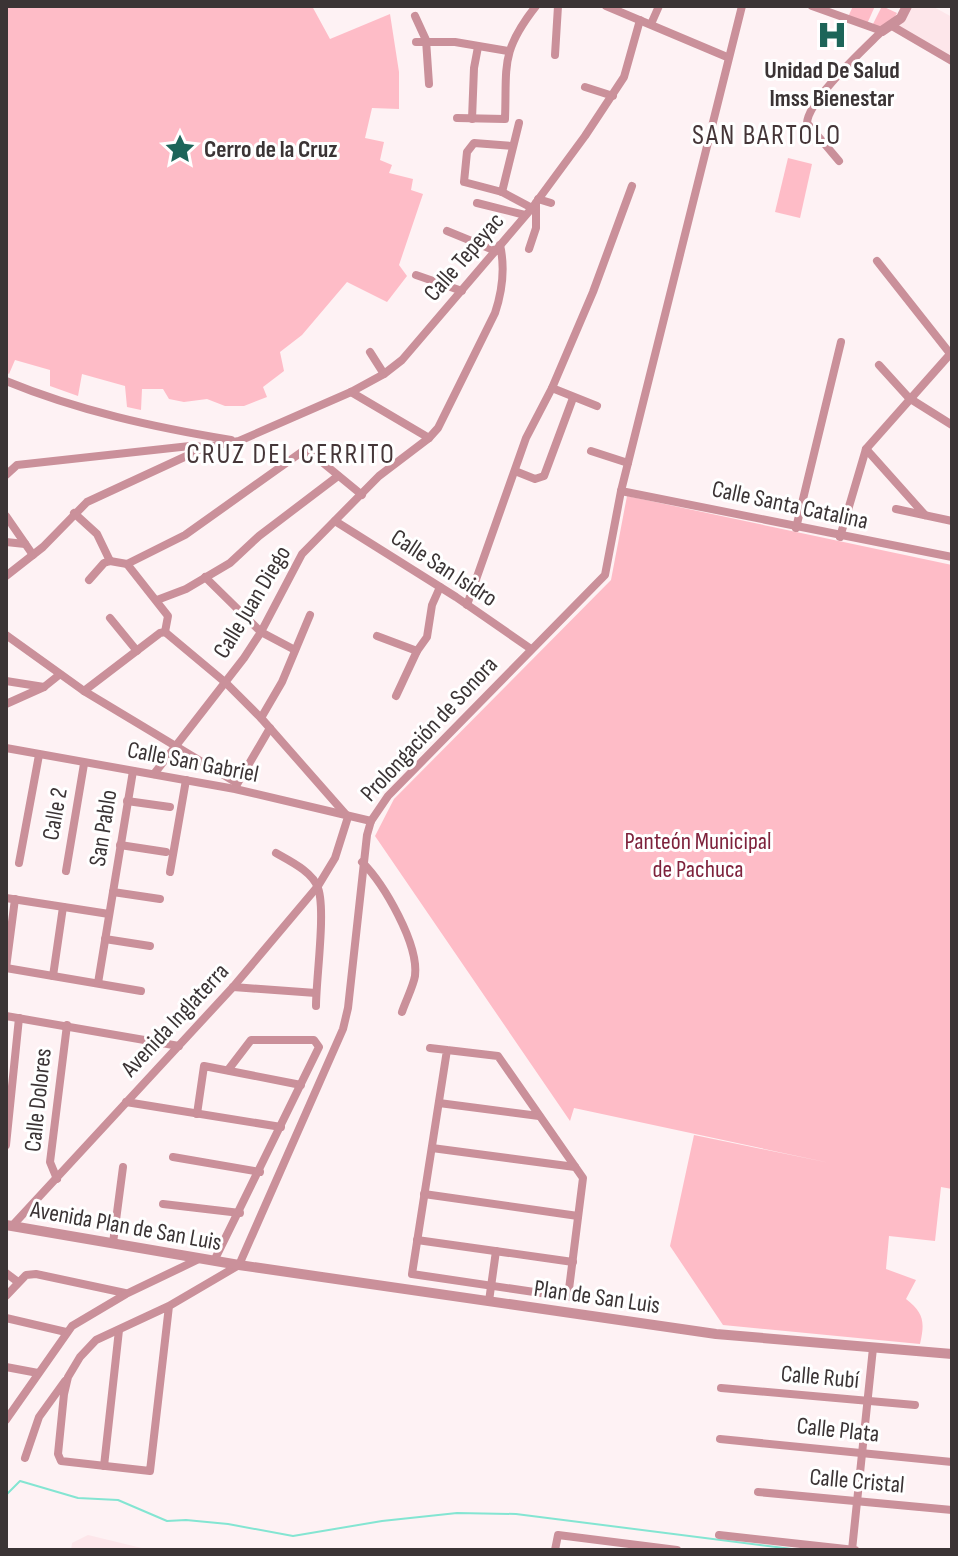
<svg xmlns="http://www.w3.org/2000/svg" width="958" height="1556" font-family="'Sofia Sans Condensed',sans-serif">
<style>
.built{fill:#fde6ea}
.green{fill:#febcc7}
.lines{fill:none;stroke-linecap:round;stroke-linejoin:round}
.stream{stroke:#84e5d2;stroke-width:2}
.minor{stroke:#ca909a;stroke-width:8}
.tertiary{stroke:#ca909a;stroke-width:10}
.labels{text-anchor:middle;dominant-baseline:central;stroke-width:6;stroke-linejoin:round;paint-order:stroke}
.poi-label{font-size:24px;font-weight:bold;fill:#3b3435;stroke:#fff}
.street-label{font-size:24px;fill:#3b3435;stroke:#fff}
.park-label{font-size:24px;fill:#7e223c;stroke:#fff}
.quarter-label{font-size:28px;letter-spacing:2px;fill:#453638;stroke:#fff}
</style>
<rect width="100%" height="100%" fill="#fef2f4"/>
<!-- built -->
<g class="built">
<path d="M910 6H932L952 17V54L949 59 895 27Z"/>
<path d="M88 1535 150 1550H71L72 1543Z"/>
</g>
<!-- green -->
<g class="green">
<path d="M6 6H312L330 39 390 14 399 72V109L372 108 365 138 384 142 380 160 392 165 389 173 413 179 411 190 423 194 399 265 407 276 387 302 347 282 302 335 280 352 284 371 263 387 267 397 244 406H225L207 399 184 402 169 399 163 389H142L141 410 127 407 125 386 82 374 78 396 50 386V370L15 360 9 374 6 372Z"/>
<path d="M853 6H875L867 24 848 17Z"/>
<path d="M882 6 897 13 890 24 880 27 873 24Z"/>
<path d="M788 158 812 164 800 218 775 212Z"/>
<path d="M627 496 952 565V1189L941 1187 935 1241 889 1236 886 1269 916 1280 906 1299C924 1313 925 1322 920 1344L723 1325 670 1246 694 1135 830 1163 574 1108 570 1121 375 836 394 799 611 580Z"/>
</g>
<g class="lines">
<!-- stream -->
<path class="stream" d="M6 1495 20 1481 78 1498 118 1500 167 1521 186 1520 228 1524 293 1536 382 1521 457 1513 516 1514 800 1550"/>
<!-- minor -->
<g class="minor">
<path d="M606 6 727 57"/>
<path d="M812 6 882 31C864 49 808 100 807 123L839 161"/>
<path d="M415 16 426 40 429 84"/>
<path d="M651 24 659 6"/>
<path d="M892 26 952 61"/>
<path d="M416 42H455L508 51"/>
<path d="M555 55 558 6"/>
<path d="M585 87 613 96"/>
<path d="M457 118 505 119C507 65 500 52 536 6"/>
<path d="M472 119 474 68 478 47"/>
<path d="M512 146 474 143 467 152 464 182 502 192 532 208"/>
<path d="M502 192 519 123"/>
<path d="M538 199 551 203"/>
<path d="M477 203 525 215"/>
<path d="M447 231 496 251"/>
<path d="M529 249 536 228V203"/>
<path d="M877 261 952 356"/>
<path d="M416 275 462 291"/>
<path d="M370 352 384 374"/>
<path d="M879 365 909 398 952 425"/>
<path d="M6 381C79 411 153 427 231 440"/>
<path d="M552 388 597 406"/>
<path d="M351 392 429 438"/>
<path d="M866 449 925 515"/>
<path d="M591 451 628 463"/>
<path d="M515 471 535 479 544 476 573 398"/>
<path d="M6 475 17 465 190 446 206 447"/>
<path d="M621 491 952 557"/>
<path d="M896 509 952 521"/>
<path d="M74 513 97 534 110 561"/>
<path d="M6 516 33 555"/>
<path d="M335 521 456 597 531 649"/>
<path d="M796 528 841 342"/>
<path d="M840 537 866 449 952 352"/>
<path d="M6 542 25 544"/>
<path d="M110 561 127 564 168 616 165 632"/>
<path d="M127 564 185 535 303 451 311 453 362 495"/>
<path d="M6 576 43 547 87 502 206 447 239 441 351 392 384 374 402 360 532 208 585 136 624 77 640 20"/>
<path d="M205 577 261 632 295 650"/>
<path d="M89 580 104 563 110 561"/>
<path d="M157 600 186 589 230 563 259 536 338 476"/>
<path d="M467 605 526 438 552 388 593 292 632 186"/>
<path d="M110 618 137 651"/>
<path d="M6 635 84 691 237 783"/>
<path d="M377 636 417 651"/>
<path d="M6 681 44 687"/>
<path d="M84 691 160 633 165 632"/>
<path d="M396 696 417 651 427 637 432 605 440 587"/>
<path d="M6 704 44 687 59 675"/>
<path d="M261 718 282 682 310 615"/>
<path d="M6 748 235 789 371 821"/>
<path d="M154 774 244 658 261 632 302 554 379 476 429 438 438 428 495 313C502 292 505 267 500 245"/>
<path d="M236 786 270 728"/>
<path d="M127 801 170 807"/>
<path d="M120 845 166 852"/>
<path d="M276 853C290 861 313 872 318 888 326 910 316 979 316 1006"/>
<path d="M362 862C384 884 419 944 415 976 413 987 406 1000 402 1012"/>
<path d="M19 863 39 755"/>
<path d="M66 871 84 764"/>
<path d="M170 872 186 780"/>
<path d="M113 892 160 899"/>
<path d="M6 898 109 914"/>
<path d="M105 939 150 946"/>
<path d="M6 968 141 991"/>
<path d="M6 968 15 899"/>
<path d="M53 976 63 907"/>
<path d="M98 983 133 771"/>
<path d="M233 987 316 993"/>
<path d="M6 1016 179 1046"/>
<path d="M430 1048 498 1056 583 1178 568 1297 412 1274 447 1050"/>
<path d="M126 1102 281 1127"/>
<path d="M439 1103 539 1116"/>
<path d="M197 1114 204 1066 301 1085"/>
<path d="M6 1145 19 1018"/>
<path d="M432 1148 575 1167"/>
<path d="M173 1157 260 1172"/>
<path d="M57 1179 50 1162 67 1025"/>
<path d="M424 1194 578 1216"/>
<path d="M163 1204 240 1213"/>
<path d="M12 1226 233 987 318 886 335 858 348 817 261 718 226 683 165 632"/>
<path d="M417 1240 573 1262"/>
<path d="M113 1243 123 1167"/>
<path d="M214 1261 319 1047 314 1040H251L228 1070"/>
<path d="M6 1273 18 1282"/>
<path d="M6 1296 26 1275 36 1274 125 1293"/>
<path d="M489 1301 496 1251"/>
<path d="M169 1306 150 1471 61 1461 58 1454 64 1394 68 1377 80 1357 96 1340 169 1306 239 1265 343 1029 348 1008 367 835 371 821 388 796 605 575 621 491 742 6"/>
<path d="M6 1318 66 1332"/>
<path d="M6 1367 38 1373"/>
<path d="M721 1388 915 1405"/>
<path d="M6 1420 72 1326 126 1294 199 1259"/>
<path d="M720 1439 952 1462"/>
<path d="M25 1458 39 1417 65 1381"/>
<path d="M104 1466 119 1330"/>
<path d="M758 1492 952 1510"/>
<path d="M719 1535 855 1550"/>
<path d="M555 1550 558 1535 677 1550"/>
<path d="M852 1550 873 1348"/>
</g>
<!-- tertiary -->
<g class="tertiary">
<path d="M882 31 901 18 907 6"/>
<path d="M6 1225 239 1265 716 1334 952 1354"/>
</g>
</g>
<!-- icons -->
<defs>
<g id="hospital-bare" transform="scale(2.4)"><path d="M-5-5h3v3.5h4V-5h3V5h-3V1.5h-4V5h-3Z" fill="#1d6559" stroke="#fff" stroke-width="2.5" paint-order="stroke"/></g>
<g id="sight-bare" transform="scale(2.4)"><path d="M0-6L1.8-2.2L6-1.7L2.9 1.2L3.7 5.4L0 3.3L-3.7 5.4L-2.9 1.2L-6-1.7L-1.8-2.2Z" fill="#1d6559" stroke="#fff" stroke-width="2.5" paint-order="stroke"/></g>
</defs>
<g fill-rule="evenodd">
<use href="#hospital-bare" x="832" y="35"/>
<use href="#sight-bare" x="180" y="149"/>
</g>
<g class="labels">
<!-- poi labels -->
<g class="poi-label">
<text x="832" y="70">Unidad De Salud<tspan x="832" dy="28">Imss Bienestar</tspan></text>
<text x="204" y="149" text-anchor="start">Cerro de la Cruz</text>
</g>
<!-- street labels -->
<g class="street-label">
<text transform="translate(464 257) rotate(-49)">Calle Tepeyac</text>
<text transform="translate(790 505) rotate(12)">Calle Santa Catalina</text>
<text transform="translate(444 568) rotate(33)">Calle San Isidro</text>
<text transform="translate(252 602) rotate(-59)">Calle Juan Diego</text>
<text transform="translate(429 729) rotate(-47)">Prolongación de Sonora</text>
<text transform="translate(193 762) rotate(11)">Calle San Gabriel</text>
<text transform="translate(55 814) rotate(-80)">Calle 2</text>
<text transform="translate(103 828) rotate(-81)">San Pablo</text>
<text transform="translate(175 1020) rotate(-47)">Avenida Inglaterra</text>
<text transform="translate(38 1100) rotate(-84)">Calle Dolores</text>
<text transform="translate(126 1226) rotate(10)">Avenida Plan de San Luis</text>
<text transform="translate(597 1297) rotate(8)">Plan de San Luis</text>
<text transform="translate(820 1377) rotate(5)">Calle Rubí</text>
<text transform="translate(838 1430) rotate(6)">Calle Plata</text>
<text transform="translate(857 1481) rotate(5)">Calle Cristal</text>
</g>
<!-- park labels -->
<g class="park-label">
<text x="698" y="841">Panteón Municipal<tspan x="698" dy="28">de Pachuca</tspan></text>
</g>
<!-- quarter labels -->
<g class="quarter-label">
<text x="767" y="135">SAN BARTOLO</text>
<text x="291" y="454">CRUZ DEL CERRITO</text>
</g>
</g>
<!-- border -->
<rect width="958" height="1556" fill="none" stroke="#3b3435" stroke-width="16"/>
</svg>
